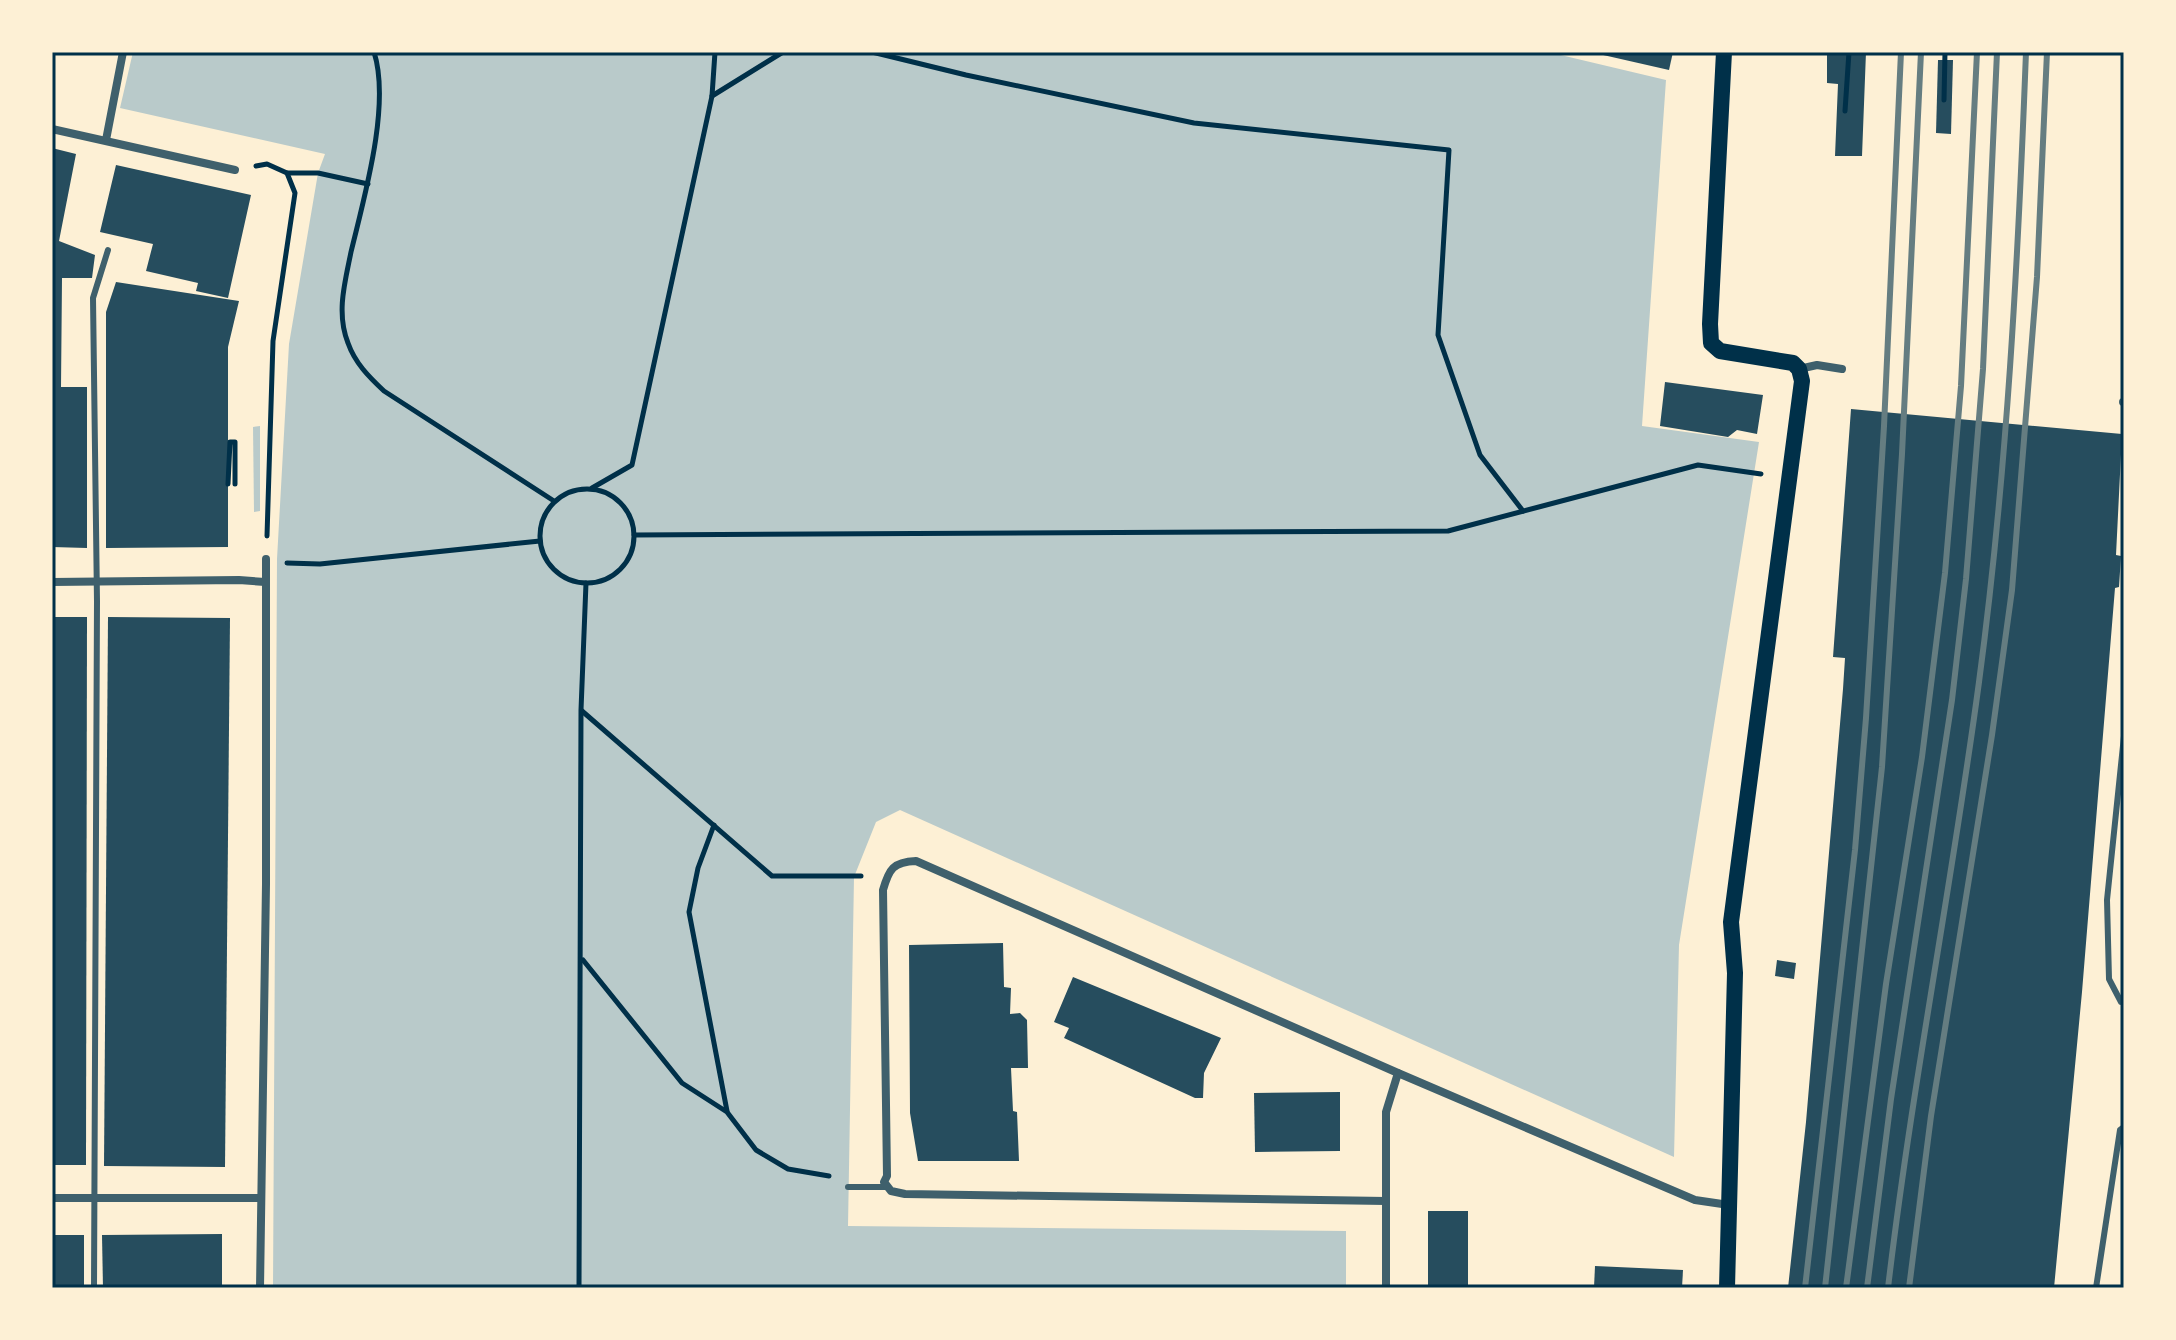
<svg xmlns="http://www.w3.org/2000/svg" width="2176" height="1340" font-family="'Roboto Condensed',sans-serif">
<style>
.green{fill:#b9caca}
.building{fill:#264d5e}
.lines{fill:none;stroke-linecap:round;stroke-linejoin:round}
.path{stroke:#003049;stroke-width:5}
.service{stroke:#3f606c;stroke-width:6}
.minor{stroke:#3f606c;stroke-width:8}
.secondary{stroke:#003049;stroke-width:16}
.rail{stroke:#657d81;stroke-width:6}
.neatline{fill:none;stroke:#003049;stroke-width:3}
</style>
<rect width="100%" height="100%" fill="#fdf0d5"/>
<!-- green -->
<g class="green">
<path d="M133 52H1548L1666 80 1642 426 1759 442 1679 945 1674 1157 900 810 876 822 854 877 848 1226 1346 1231V1288H273L277 559 289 344 318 173 325 154 120 108Z"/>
<path d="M260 426V511L254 512 253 427Z"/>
</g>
<!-- building -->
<g class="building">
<path d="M1590 52H1673L1669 70Z"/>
<path d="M1827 52H1866L1862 156H1835L1838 84 1827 83Z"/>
<path d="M1938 60H1953L1951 134 1936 133Z"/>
<path d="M52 148 76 154 59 241 95 255 92 278H62L61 387H87V548L52 547Z"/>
<path d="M116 165 251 195 228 298 196 291 198 283 146 271 153 244 100 232Z"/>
<path d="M116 282 239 301 228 347V547L106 548V312Z"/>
<path d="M1665 382 1763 395 1757 434 1737 430 1728 437 1660 426Z"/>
<path d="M1851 409 2122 434 2116 555 2121 556 2119 587 2115 588 2082 992 2054 1288H1788L1806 1122 1843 689 1845 658 1833 657Z"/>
<path d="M52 617H87L86 1165H52Z"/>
<path d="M108 617 230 618 225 1167 104 1166Z"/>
<path d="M1003 943 1004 987 1011 988 1010 1014 1020 1013 1027 1020 1028 1068H1011L1013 1111 1017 1112 1019 1161H918L910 1113 909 945Z"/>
<path d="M1777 960 1796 963 1794 979 1775 976Z"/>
<path d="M1073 977 1221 1038 1204 1073 1203 1098H1195L1064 1038 1069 1028 1054 1022Z"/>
<path d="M1340 1092V1151L1255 1152 1254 1093Z"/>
<rect x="1428" y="1211" width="40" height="77"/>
<path d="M222 1234V1288H103L102 1235Z"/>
<rect x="52" y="1235" width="32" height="53"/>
<path d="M1595 1266 1683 1270 1682 1288H1594Z"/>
</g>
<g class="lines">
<!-- path -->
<g class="path">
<path d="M374 52C391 105 364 198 351 252 345 282 336 313 348 343 355 363 369 377 384 391L554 501"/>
<path d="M872 52 966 75 1194 123 1449 150 1438 335 1480 455 1523 511"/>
<path d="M712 96 783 52"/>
<path d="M1944 100 1945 52"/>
<path d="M1845 111 1849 52"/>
<path d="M256 166 267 164 287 173H318L368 184"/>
<path d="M228 484 230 442H235V484"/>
<path d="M592 488 632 465 712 96 715 52"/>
<circle cx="587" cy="536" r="47"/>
<path d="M634 535 1448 531 1698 465 1761 474"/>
<path d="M267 536 273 341 295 193 287 173"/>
<path d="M287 563 320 564 540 541"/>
<path d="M582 711 772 876H861"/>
<path d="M714 825 698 868 689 912 727 1111"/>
<path d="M583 960 682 1083 727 1112 756 1150 788 1169 829 1176"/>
<path d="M579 1288 581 710 586 583"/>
</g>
<!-- service -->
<g class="service">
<path d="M2124 736 2107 900 2109 979 2121 1002 2124 1003"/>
<path d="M848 1187H885"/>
<path d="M94 1288 97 601 93 298 108 250"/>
<path d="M2096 1288 2120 1130 2124 1127"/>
</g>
<!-- minor -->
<g class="minor">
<path d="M52 129 235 170"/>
<path d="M106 140 123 52"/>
<path d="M1799 369 1817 365 1842 369"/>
<path d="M2123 402H2124"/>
<path d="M52 582 239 580 265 582"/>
<path d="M52 1198H260"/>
<path d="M1386 1201 905 1194 891 1191 884 1182 887 1176 883 890C889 869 893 862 916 861L1398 1073 1695 1200 1729 1205"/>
<path d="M260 1288 266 884V559"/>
<path d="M1386 1288V1112L1398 1073"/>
</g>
<!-- secondary -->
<path class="secondary" d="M1724 52 1710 324 1711 343 1720 351 1793 363 1799 369 1802 381 1731 922 1735 973 1727 1288"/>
<!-- rail -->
<g class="rail">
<path d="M1805 1288 1855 850 1866 718 1884 426 1901 52"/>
<path d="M1825 1288 1882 767 1902 454 1921 52"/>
<path d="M1846 1288 1886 984 1922 757 1945 573 1961 386 1977 52"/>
<path d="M1867 1288 1891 1099 1952 700 1966 579 1983 369 1997 52"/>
<path d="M1888 1288C1912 1085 1952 884 1979 682 2007 473 2018 262 2026 52"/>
<path d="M1909 1288 1931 1116 1992 735 2012 590 2037 277 2047 52"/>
</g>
</g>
<!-- border -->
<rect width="2176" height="1340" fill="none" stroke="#fdf0d5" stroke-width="108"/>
<rect x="54" y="54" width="2068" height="1232" class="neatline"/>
</svg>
